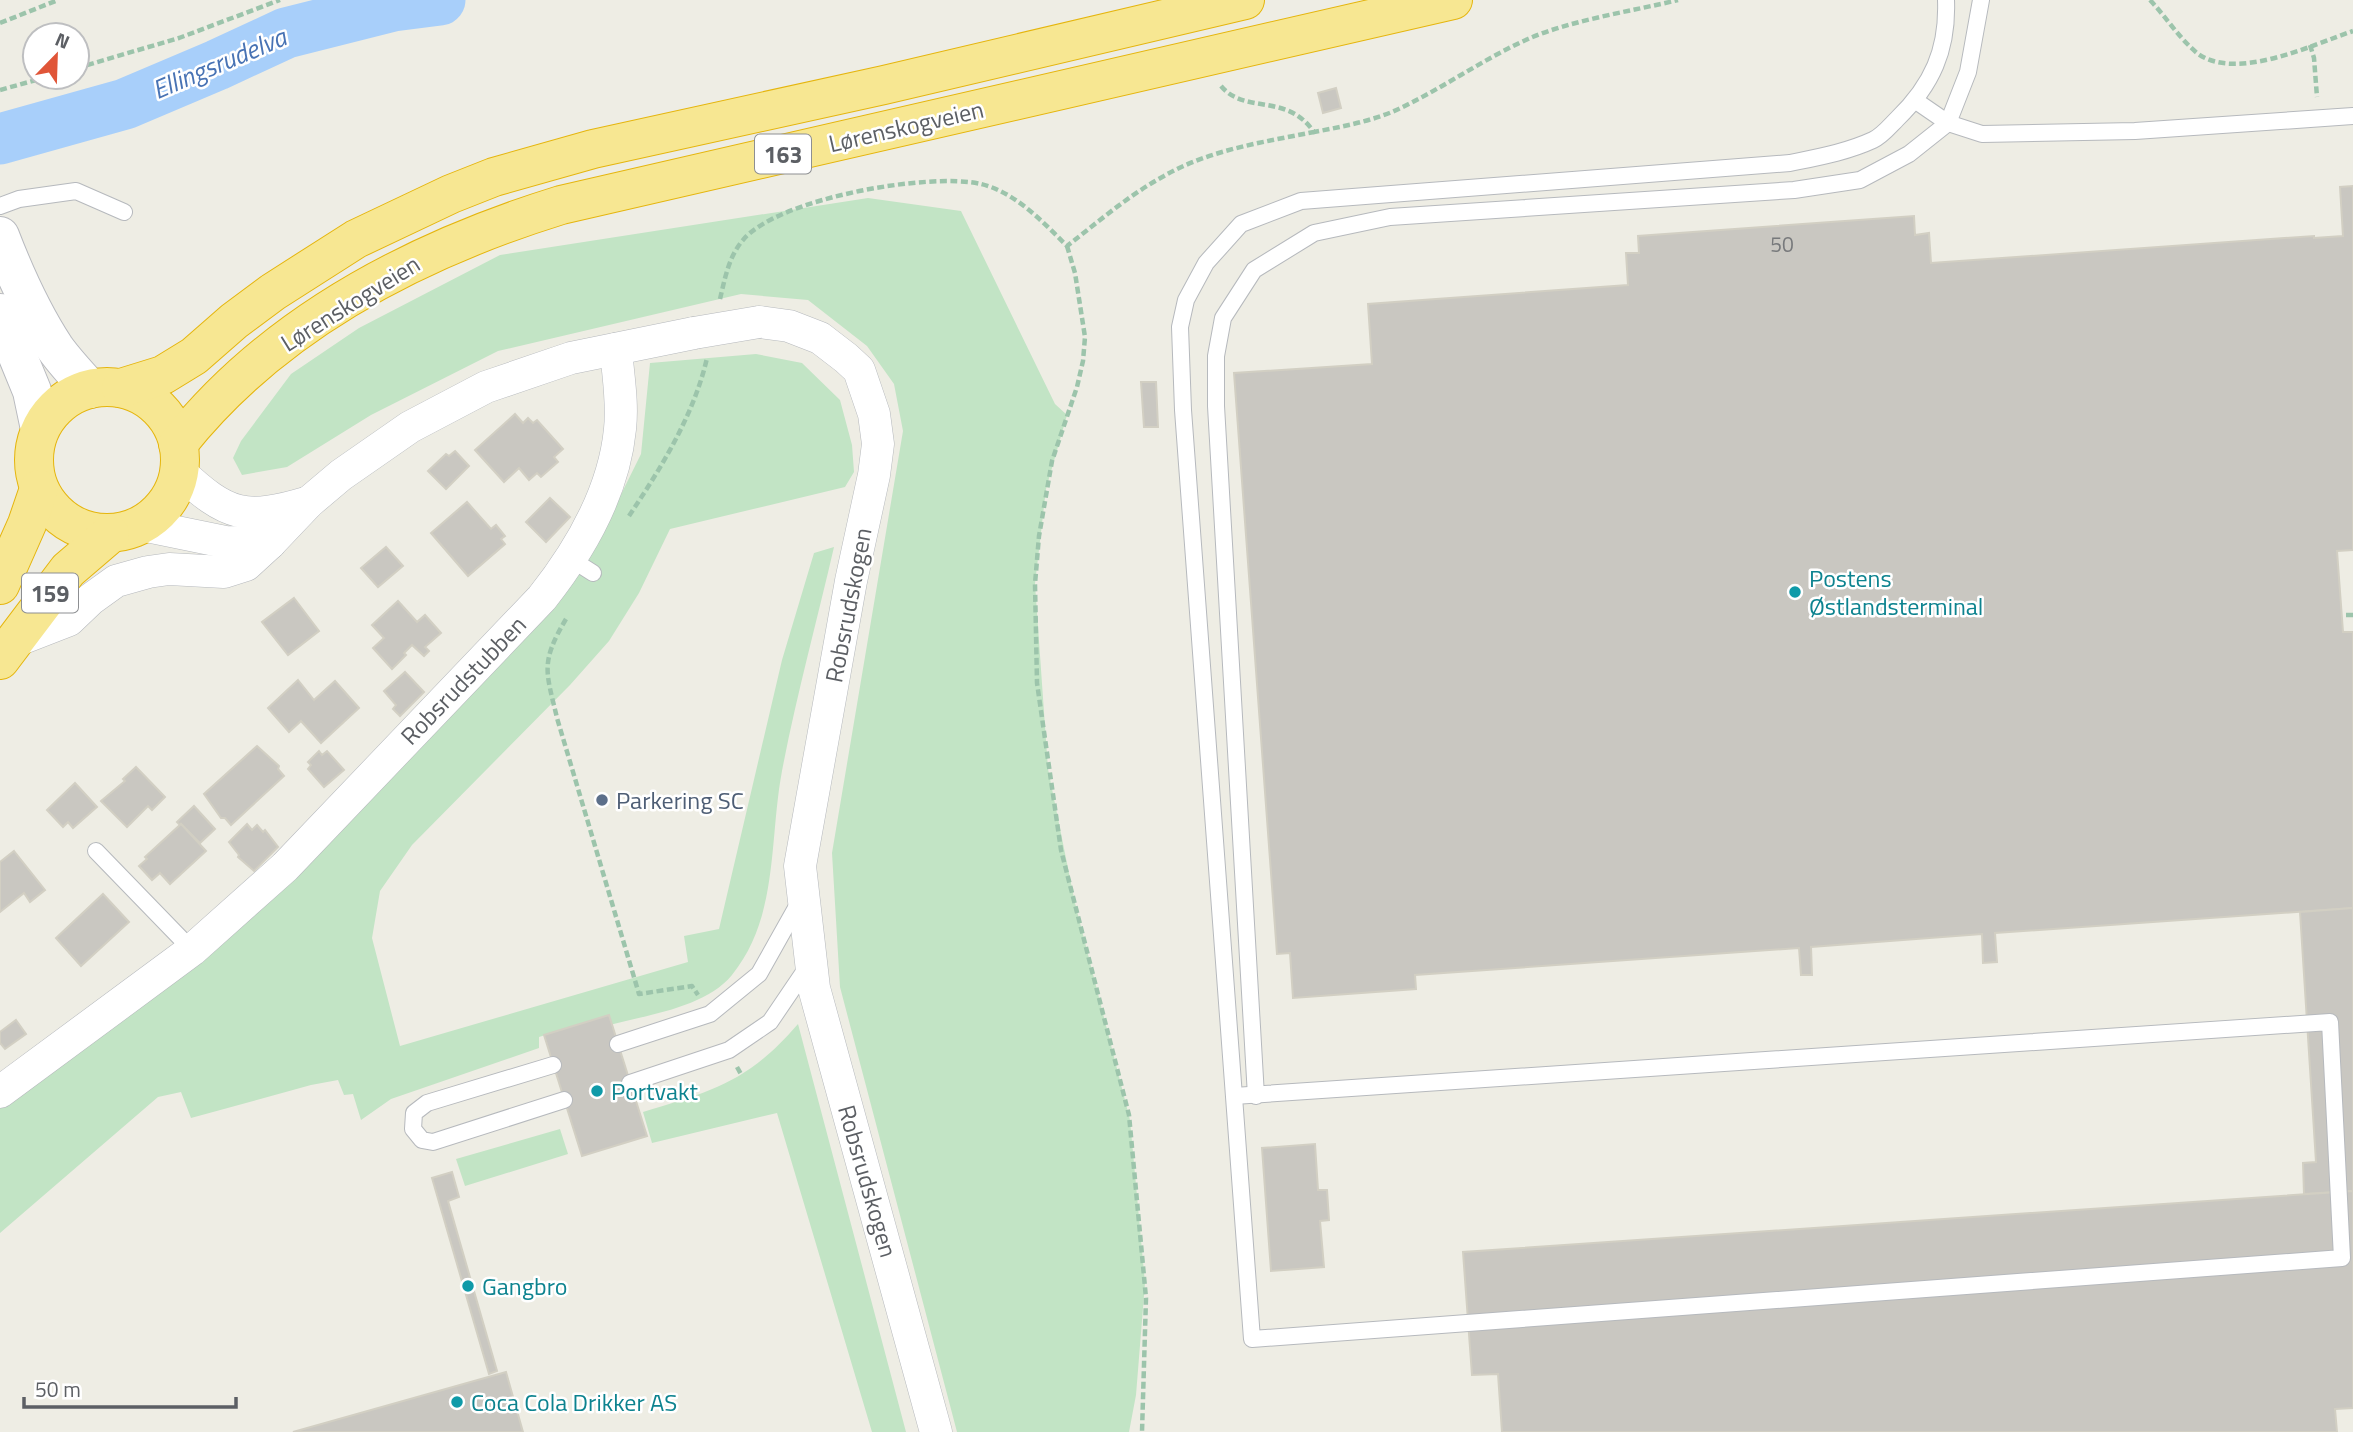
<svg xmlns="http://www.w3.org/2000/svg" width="2353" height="1432" font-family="'Titillium Web',sans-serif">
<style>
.green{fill:#c2e4c5}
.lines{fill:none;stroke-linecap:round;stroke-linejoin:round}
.river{stroke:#a8cffa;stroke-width:51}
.building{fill:#c9c7c1;stroke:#d2cfc3;stroke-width:2}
.lane-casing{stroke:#b6b9bd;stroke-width:18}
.street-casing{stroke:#b6b9bd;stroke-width:33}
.secondary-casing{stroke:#b8babf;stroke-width:40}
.highway-casing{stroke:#e5b50d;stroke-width:40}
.path{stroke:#9cc4ab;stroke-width:4.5;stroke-dasharray:7 3.5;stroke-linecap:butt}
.lane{stroke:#fff;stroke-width:16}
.street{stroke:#fff;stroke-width:32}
.secondary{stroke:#fff;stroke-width:38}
.highway{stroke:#f7e792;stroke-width:38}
.street-bridge-casing{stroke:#b6b9bd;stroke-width:33;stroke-linecap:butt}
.street-bridge{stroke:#fff;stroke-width:32}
.culture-dot{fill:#0f9aa8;stroke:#fff;stroke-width:2.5}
.service-dot{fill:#5c6f8a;stroke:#fff;stroke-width:2.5}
.labels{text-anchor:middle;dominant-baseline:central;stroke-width:5;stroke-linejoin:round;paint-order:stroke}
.number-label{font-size:21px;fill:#77797b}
.shield{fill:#fff;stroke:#8d8f92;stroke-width:2}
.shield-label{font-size:23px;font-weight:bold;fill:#5c5f64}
.street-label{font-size:24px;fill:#5c5f64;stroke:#fff}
.culture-label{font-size:24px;fill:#0d838f;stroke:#fff;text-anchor:start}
.service-label{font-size:24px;fill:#4e5e75;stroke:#fff;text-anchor:start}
.water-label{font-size:26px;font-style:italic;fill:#4873b4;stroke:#fff}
</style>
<rect width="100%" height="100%" fill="#eeede4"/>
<!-- green -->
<g class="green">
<path d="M868 198 961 211 1055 404 1067 415 1046 489 1035 584 1048 769 1075 903 1130 1120 1145 1283 1136 1395 1129 1432H957L840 987 832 853 903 431 894 384 867 346 808 300 741 294 498 351 371 415 287 467 242 475 233 458 241 441 291 374 359 328 500 255Z"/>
<path d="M756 354 802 363 840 400 852 445 854 472 845 487 670 529 639 593 609 641 570 685 412 845 380 891 372 938 400 1046 688 962 684 936 719 929 782 660 814 553 834 547C817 621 796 697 782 771 769 840 779 917 732 975 705 1008 646 1015 606 1026L603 1017 539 1037V1048L391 1099 361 1120 353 1094 344 1095 338 1080 311 1085 191 1118 181 1092 158 1097 0 1233V1094L285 861 598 541 641 454 650 363Z"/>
<path d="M798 1024 906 1432H872L777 1113 652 1143 643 1112C713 1091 748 1082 798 1024Z"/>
<path d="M560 1129 568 1154 465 1186 456 1159Z"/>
</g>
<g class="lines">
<!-- river -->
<path class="river" d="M0 139 125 104 217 65 286 33 393 6 440 0"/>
</g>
<!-- building -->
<g class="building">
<path d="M1336 88 1341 108 1323 113 1318 93Z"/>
<path d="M2353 186V550L2337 551 2343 632H2353V908L1995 933 1997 962 1983 963 1982 934 1811 947 1812 975H1801L1799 948 1415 975 1416 989 1293 998 1290 953 1277 954 1234 373 1372 364 1368 304 1628 285 1626 253H1639L1638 236 1914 216 1915 235 1929 233 1931 263 2314 236V238L2343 236 2340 187Z"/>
<path d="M1141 382H1156L1158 427H1144Z"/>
<path d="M515 414 523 423 528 418 533 423 537 420 563 449 554 457 558 462 541 477 537 473 529 480 519 468 504 482 475 450Z"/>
<path d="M455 451 469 466 446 489 428 471 446 454 449 456Z"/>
<path d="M550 498 570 517 546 542 526 522Z"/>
<path d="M467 502 491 529 496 525 505 536 501 539 505 544 468 576 431 533Z"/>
<path d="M386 547 403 566 378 587 361 568Z"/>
<path d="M294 598 319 631 288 655 262 622Z"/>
<path d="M398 601 417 622 425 615 441 633 425 647 429 651 424 656 412 645 404 653 406 655 392 669 373 648 384 638 372 625Z"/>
<path d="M405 672 424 692 400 716 393 709 396 705 384 691Z"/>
<path d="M298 680 314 700 335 681 359 708 321 743 301 721 289 732 268 708Z"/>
<path d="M257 746 279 766 278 769 284 776 231 825 225 818H221L204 794Z"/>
<path d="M319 751 322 755 327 751 344 770 324 787 308 769 311 765 308 762Z"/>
<path d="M136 767 165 797 152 810 148 806 127 827 101 801 125 781 123 779Z"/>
<path d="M75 783 97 807 73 828 68 822 63 827 47 810Z"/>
<path d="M194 806 215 829 200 843 181 824 180 825 177 822Z"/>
<path d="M181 824 206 851 170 884 160 873 152 880 139 866 147 859 145 857Z"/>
<path d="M247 824 252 830 257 825 263 832 265 830 278 847 254 871 238 857 239 855 229 842Z"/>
<path d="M14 851 45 890 30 902 24 893 0 912V862Z"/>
<path d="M103 894 129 922 81 966 56 938Z"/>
<path d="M2353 908V1191L2304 1194 2303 1163 2316 1162 2300 912Z"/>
<path d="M609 1015 647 1136 582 1156 544 1035Z"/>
<path d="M16 1020 26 1034 5 1049 0 1043V1032Z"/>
<path d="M1315 1144 1318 1190H1327L1329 1220 1320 1221 1324 1267 1271 1271 1262 1148Z"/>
<path d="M452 1172 459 1197 448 1201 497 1371 489 1374 432 1178Z"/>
<path d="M2353 1191V1408L2335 1409 2337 1432H1502L1498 1374 1472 1375 1463 1252Z"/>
<path d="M506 1372 523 1432H293Z"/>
</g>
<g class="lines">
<!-- lane casing -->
<g class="lane-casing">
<g id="lane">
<path d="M1916 101 1948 123 1982 134 2135 131 2353 116"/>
<path d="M0 206 19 199 76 191 124 212"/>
<path d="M571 559 593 573"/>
<path d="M96 851 192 950"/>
<path d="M618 1044 710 1014 759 974 800 901"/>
<path d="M553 1065 427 1103 414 1113 413 1129 422 1140 433 1142 564 1100"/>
<path d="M630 1083 729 1050 770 1022 808 966"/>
<path d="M1234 1096 2330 1022 2342 1258 1252 1339 1183 410 1180 327 1186 300 1206 263 1241 224 1301 201 1790 163C1819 157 1847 152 1873 140 1882 136 1890 126 1897 119 1932 85 1948 50 1946 0"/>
<path d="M1256 1096 1216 406V356L1223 318 1254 270 1314 233 1390 217 1794 190 1860 180 1909 154 1948 123 1968 72 1981 0"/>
</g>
</g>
<!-- street casing -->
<g class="street-casing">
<g id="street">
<path d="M759 322 789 326 820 338 846 358 859 370 874 414 878 444 874 475 851 581 800 866 814 988 936 1432"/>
<path d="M179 471C228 517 245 521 309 502"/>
<path d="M142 525 225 542 270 543"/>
<path d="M15 641 69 620 91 599 116 581 148 572 169 569 224 572 246 565 270 543 309 502 341 475 410 427 486 387 571 358 694 333"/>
<path d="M0 1092 192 950 285 867 542 598C580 550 614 491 620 429 623 402 618 376 616 349"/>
</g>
</g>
<!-- secondary casing -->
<g class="secondary-casing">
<g id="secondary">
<path d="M0 236C15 275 32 313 55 348 65 362 78 376 90 389"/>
<path d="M0 313 32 391 40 429"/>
</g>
</g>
<!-- highway casing -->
<g class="highway-casing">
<g id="highway">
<circle cx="107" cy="460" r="73"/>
<path d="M121 388 163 375 194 356 234 321 273 292 356 239 451 194 494 177 593 149 884 85 1245 0"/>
<path d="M178 444C274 323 416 250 561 205L1453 0"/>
<path d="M0 585 27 524 39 489"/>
<path d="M0 660 68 570 110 534"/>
</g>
</g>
<!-- path -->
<g class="path">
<path d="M2150 0C2166 17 2179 38 2197 53 2235 82 2312 45 2353 31"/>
<path d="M0 23 58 0"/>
<path d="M2310 45 2314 58 2317 97"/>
<path d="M77 68 179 38 280 0"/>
<path d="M1221 86C1245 115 1286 92 1314 132 1341 127 1367 122 1392 112 1439 91 1481 60 1528 39 1571 20 1633 11 1678 0"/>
<path d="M0 90 47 77"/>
<path d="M1067 246 1075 273 1085 337 1083 361 1077 387 1052 461 1039 536 1035 584 1037 683 1061 850 1129 1115 1146 1298 1142 1432"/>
<path d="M720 299C725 278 729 256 743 240 778 198 930 172 981 184 1015 192 1043 222 1067 246 1098 222 1129 195 1164 176 1209 150 1263 142 1314 132"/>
<path d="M629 516C661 468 694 415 707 358"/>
<path d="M2346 615H2353"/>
<path d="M566 619C540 663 546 671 557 718L639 994 692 986 698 995"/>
<path d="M737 1067 742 1076"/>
</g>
<!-- lane -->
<use href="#lane" class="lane"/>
<!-- street -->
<use href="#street" class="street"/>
<!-- secondary -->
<use href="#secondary" class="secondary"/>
<!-- highway -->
<use href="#highway" class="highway"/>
<!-- street-bridge casing -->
<g class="street-bridge-casing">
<path id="street-bridge" d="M694 333 759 322"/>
</g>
<!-- street-bridge -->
<use href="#street-bridge" class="street-bridge"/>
</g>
<!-- markers -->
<g class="culture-dot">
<circle cx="1795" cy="592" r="7"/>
<circle cx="597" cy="1091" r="7"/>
<circle cx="468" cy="1286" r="7"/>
<circle cx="457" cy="1402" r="7"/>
</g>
<circle class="service-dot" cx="602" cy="800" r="7"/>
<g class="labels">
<!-- number labels -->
<g class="number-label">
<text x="1782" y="244">50</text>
</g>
<!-- shield labels -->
<g class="shield">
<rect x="755" y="134.5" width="56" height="39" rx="5"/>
<rect x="22" y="573.5" width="56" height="39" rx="5"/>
</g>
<g class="shield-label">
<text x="783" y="154">163</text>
<text x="50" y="593">159</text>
</g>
<!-- street labels -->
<g class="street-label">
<text transform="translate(906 126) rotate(-13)">Lørenskogveien</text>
<text transform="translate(350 303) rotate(-32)">Lørenskogveien</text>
<text transform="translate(848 605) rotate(-79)">Robsrudskogen</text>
<text transform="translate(463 680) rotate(-46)">Robsrudstubben</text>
<text transform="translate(868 1181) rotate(74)">Robsrudskogen</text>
</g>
<!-- culture labels -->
<g class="culture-label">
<text x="1809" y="578">Postens<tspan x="1809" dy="28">Østlandsterminal</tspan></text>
<text x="611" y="1091">Portvakt</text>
<text x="482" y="1286">Gangbro</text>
<text x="471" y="1402">Coca Cola Drikker AS</text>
</g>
<!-- service labels -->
<g class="service-label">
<text x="616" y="800">Parkering SC</text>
</g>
<!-- water labels -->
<g class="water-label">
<text transform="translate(219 63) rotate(-23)">Ellingsrudelva</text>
</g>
</g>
<!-- north arrow -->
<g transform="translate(56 56) rotate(23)"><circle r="33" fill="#ffffff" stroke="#bebfc1" stroke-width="2"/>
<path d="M0-5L12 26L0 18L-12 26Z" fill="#e05538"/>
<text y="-10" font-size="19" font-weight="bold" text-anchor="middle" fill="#5c5f64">N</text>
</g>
<!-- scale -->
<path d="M24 1397v10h212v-10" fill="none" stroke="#5c5f64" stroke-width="3.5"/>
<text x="35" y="1397" font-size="21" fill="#5c5f64" stroke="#ffffff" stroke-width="5" paint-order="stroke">50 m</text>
</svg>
